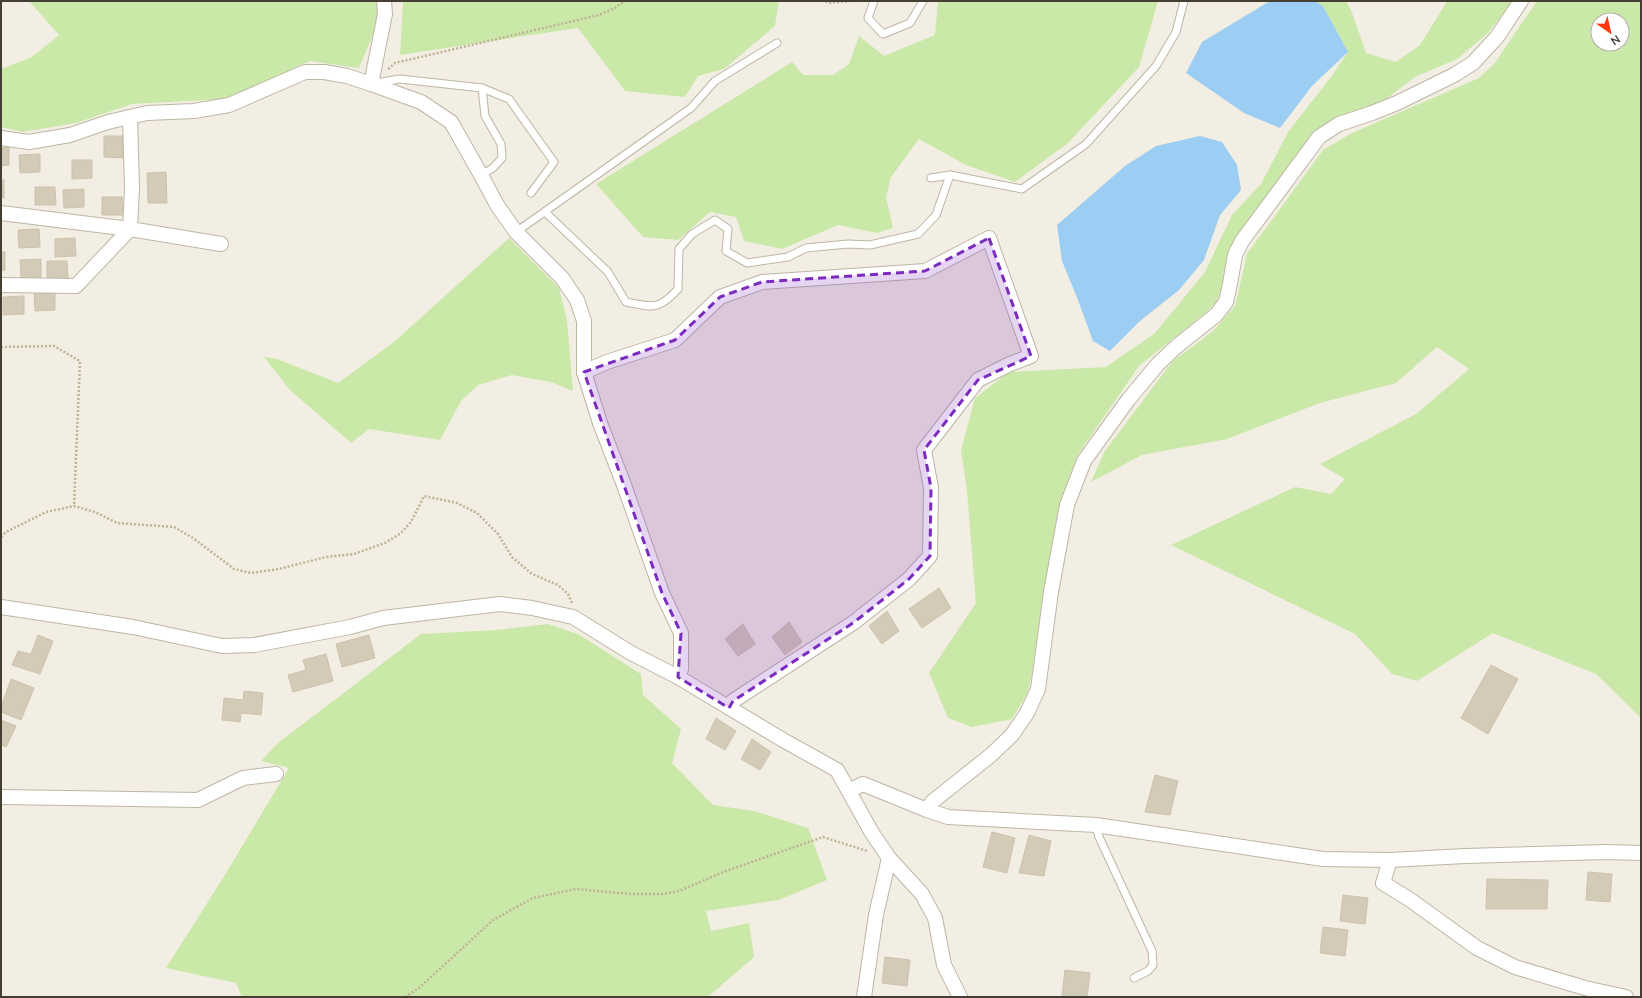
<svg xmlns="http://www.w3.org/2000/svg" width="1642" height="998" font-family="Lato,sans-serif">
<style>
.green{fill:#cae9a9;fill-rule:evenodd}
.water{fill:#9ccdf2}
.building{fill:#d4cab8;stroke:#cfc2ab}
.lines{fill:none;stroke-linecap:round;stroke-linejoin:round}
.service-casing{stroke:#beb6a5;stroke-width:9}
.minor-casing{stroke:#beb6a5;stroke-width:16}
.path{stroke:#c0b296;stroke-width:2.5;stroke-dasharray:2 2;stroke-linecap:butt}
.service{stroke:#fff;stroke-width:7}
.minor{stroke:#fff;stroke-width:14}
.marked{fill:#7b2cbf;fill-opacity:0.2;stroke:#7b2cbf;stroke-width:3;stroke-dasharray:8 5;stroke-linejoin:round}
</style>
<rect width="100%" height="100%" fill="#f2eee3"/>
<!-- green -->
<g class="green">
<path d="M29 1H379L383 11 359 68 310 61 226 99 132 104 76 123 23 132 1 127V69L32 57 59 35Z"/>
<path d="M403 1H779L775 26 724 69 698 76 685 97 625 91 578 28 400 55Z"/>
<path d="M938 1H1158L1139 67 1068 143 1015 182 966 165 919 139 891 177 886 197 893 228 877 233 838 225 782 249 744 241 736 217 710 212 678 240 643 237 596 184 792 62 803 75H833L849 64 859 36 884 56 935 35Z"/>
<path d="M1315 1H1346L1351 10 1366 53 1396 62 1420 45 1446 3V1H1513L1487 34 1457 59 1415 77 1381 103 1345 114 1315 130 1229 254 1223 283 1217 301 1204 314 1139 366 1077 456 1061 501 1035 662 1027 694 1012 719 972 727 948 718 929 673 976 603 967 491 961 450 975 398 1009 372 1106 367 1155 333 1205 272 1232 215 1261 184 1288 132 1331 77 1348 52 1323 6Z"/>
<path d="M1537 1H1641V718L1596 674 1493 633 1417 681 1392 674 1355 634 1171 545 1295 487 1331 494 1345 479 1320 464 1416 414 1469 369 1437 347 1396 383 1320 403 1227 439 1142 455 1091 482 1105 451 1172 362 1213 331 1235 306 1247 254 1323 150 1352 133 1479 78 1494 64ZM1598 20H1622V44H1598Z"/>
<path d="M509 238 559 288 567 320 573 391 551 382 512 375 478 385 461 401 440 440 369 429 351 443 290 390 264 357 277 359 338 383 394 342Z"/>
<path d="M548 624 578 634 641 674 643 695 681 729 672 763 713 805 754 811 808 828 827 880 779 900 706 911 711 931 749 923 754 957 708 997H242L236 983 166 968 223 878 289 768 261 761 278 743 421 634 496 630Z"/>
</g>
<!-- water -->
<g class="water">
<path d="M1270 1H1315L1323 6 1348 52 1312 86 1280 128 1244 113 1186 73 1202 42Z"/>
<path d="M1200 136 1222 142 1237 165 1241 190 1220 215 1204 260 1179 290 1140 321 1110 351 1093 341 1078 300 1062 261 1057 225 1125 166 1156 146Z"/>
</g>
<!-- building -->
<g class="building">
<path d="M104 136H123V158L104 157Z"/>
<path d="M9 147V165L1 166V148Z"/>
<path d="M40 154V172L20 173 19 155Z"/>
<path d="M72 160H92V178L72 179Z"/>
<path d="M166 172 167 203H148L147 173Z"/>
<rect x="1" y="180" width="3" height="18"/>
<path d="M35 187H55L56 205H35Z"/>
<path d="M84 189V207L64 208 63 190Z"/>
<path d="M102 197H122L123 215H102Z"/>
<path d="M39 229 40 247 19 248 18 230Z"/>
<path d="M75 238 76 256 55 257V239Z"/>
<path d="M1 252H5V270L1 271Z"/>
<path d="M41 259V277L21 278 20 260Z"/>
<path d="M47 261H67L68 279H47Z"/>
<path d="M34 292H55V310L35 311Z"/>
<path d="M24 296V314L3 315V297Z"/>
<path d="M939 588 951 608 922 628 909 609Z"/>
<path d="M887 611 899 631 882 644 869 626Z"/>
<path d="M789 622 802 642 785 655 772 637Z"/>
<path d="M743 624 755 644 738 656 725 639Z"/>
<path d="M38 635 53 641 40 674 12 665 18 651 31 654Z"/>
<path d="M369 635 375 658 342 667 336 644Z"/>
<path d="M326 654 333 681 293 692 288 675 306 670 303 660Z"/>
<path d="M1491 665 1518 679 1488 734 1461 718Z"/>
<path d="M11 679 34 688 21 720 1 712V707Z"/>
<path d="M244 691 263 693 261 715 241 713 240 722 222 720 224 698 243 700Z"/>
<path d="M716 718 736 731 725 750 706 739Z"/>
<path d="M1 720 16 726 6 747 1 745Z"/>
<path d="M752 739 771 752 760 770 741 759Z"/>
<path d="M1155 775 1178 781 1170 815 1145 812Z"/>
<path d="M992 832 1015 838 1007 873 983 867Z"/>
<path d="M1029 835 1051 841 1044 876 1019 873Z"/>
<path d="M1588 872 1612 874 1610 902 1586 900Z"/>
<path d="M1487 879 1548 880 1547 909H1486Z"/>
<path d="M1343 895 1368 898 1365 924 1340 921Z"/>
<path d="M1323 927 1348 930 1345 956 1320 953Z"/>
<path d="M885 957 910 960 907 986 882 983Z"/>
<path d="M1065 970 1090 973 1087 997 1062 996Z"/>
</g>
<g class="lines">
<!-- service casing -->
<g class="service-casing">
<g id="service">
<path d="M874 1 868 18 883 34 910 23 923 1"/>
<path d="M375 83 400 79 482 88 509 99 554 162 531 193"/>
<path d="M481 175 493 168 502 158 501 144 485 116 482 88"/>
<path d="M950 175 1022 189 1086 144 1156 66 1176 32 1184 1"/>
<path d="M545 212 608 272 626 302C653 307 658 311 678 289L679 249 692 234 715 220 728 229 726 251 747 263 788 257 806 248 848 244 870 245 918 234 936 215 950 175 931 178"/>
<path d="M516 232 691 108 715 81 777 43"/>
<path d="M1096 825 1099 837 1152 951 1153 965 1148 971 1134 978"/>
</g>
</g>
<!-- minor casing -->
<g class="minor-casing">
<g id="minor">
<path d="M371 84 385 14 384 1"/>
<path d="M1 138 29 142 70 135 108 122 147 113 194 111 229 105 305 72H324L347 76 371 84 421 102 451 122 481 175 497 205 516 232 562 278 577 300 584 321V372L600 423 624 485 662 593 681 633V669L678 677"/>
<path d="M1 213 130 229 221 244"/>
<path d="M1 285 76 286 130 229 132 189 130 117"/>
<path d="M584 372 607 362 675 340 720 297 762 282 925 271 989 238 1031 356 1010 364 978 380 924 450 931 488 930 556 909 579 853 623 733 701 729 708"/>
<path d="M1 607 133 627 222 646 254 645 350 627 383 618 500 604 532 608 573 617 631 653 678 677 783 740 837 770 872 833 889 858 922 894 935 918 944 965 960 997"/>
<path d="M849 791 863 784 927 810 948 817 1096 825 1323 859 1390 860 1465 856 1607 852 1641 853"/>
<path d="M1 797 198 800 243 778 276 774"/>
<path d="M927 810 932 802 991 755 1012 735 1027 713 1038 689 1051 592 1067 505 1084 461 1128 400 1158 364 1177 346 1216 315 1226 302 1230 284 1235 255 1242 241 1319 137 1339 124 1372 113 1397 103 1454 75 1473 63 1497 37 1521 1"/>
<path d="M1390 860 1383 883 1409 899 1477 948 1515 967 1585 988 1626 997"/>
<path d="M864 997 876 915 889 858"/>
</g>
</g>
<!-- path -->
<g class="path">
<path d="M826 1 828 3 851 1"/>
<path d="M388 69 395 63 599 15 615 8 624 1"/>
<path d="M1 347 54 346 80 361 74 506"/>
<path d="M1 537 6 532 46 512 74 506 95 512 117 523 174 527 193 538 234 569 251 573 279 569 326 557 354 554 385 543 401 533 411 522 424 496 457 503 477 513 498 534 512 557 532 574 558 585 568 594 572 603"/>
<path d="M405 997 419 988 493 920 533 898 576 889 630 894H662L679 891 726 871 823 837 867 851"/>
</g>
<!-- service -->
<use href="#service" class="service"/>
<!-- minor -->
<use href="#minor" class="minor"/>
</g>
<!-- marked area -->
<path class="marked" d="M989 238 1031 356 978 380 924 450 931 488 930 556 909 579 853 623 733 701 729 708 678 677 681 633 662 593 584 372 675 340 720 297 762 282 925 271Z"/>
<!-- border -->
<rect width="1642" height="998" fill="none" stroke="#443e33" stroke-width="4"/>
<!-- north arrow -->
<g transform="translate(1610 32) rotate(146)"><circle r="19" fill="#ffffff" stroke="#b4b2ad"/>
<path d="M0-3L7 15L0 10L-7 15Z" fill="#ff380d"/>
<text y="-6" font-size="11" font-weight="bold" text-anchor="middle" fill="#443e33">N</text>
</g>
</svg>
